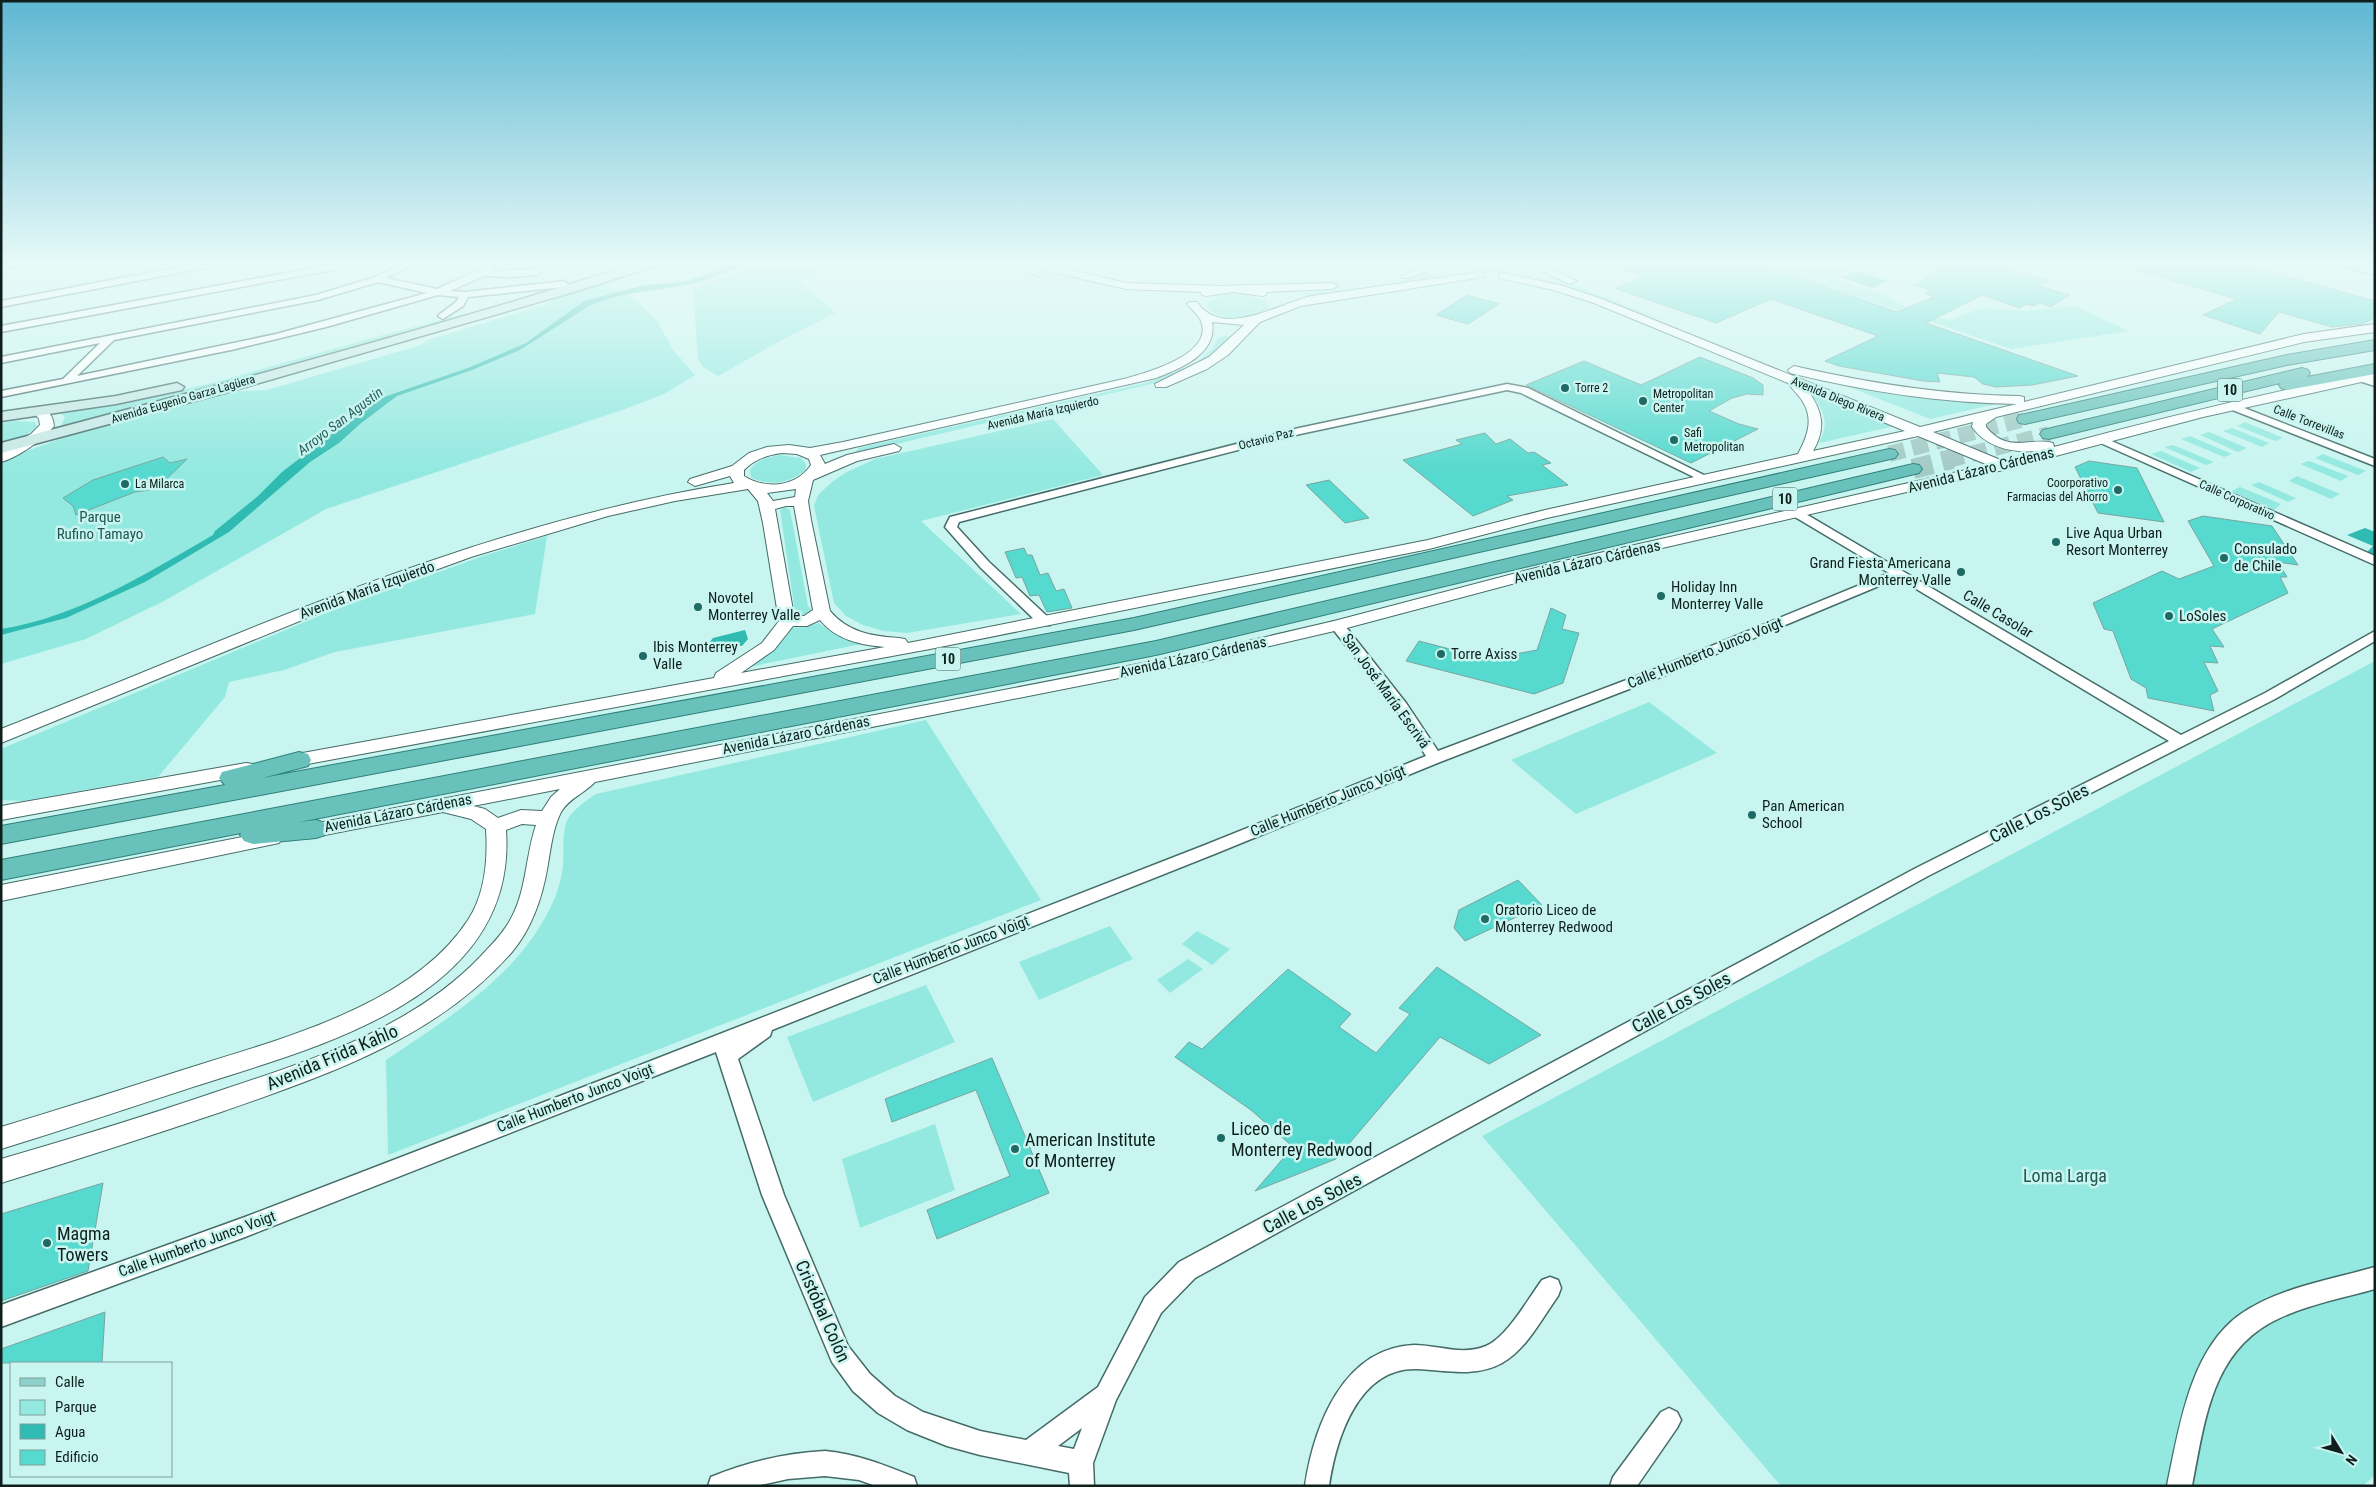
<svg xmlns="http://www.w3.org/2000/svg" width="2376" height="1487" font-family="'Roboto Condensed',sans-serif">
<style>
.green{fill:#93e9e0}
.water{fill:#2fbbb1}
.building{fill:#56d9ce;stroke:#7aa4a0}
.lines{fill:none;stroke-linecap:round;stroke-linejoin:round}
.trunk-tunnel-far1{stroke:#a4cac6;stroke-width:16;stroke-dasharray:16 8;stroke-linecap:butt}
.trunk-tunnel{stroke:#a4cac6;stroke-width:20;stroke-dasharray:20 10;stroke-linecap:butt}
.minor-casing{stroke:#446c68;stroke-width:3}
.tertiary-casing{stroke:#446c68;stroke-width:2}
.secondary-casing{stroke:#446c68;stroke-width:3}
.primary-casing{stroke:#307f79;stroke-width:2}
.trunk-casing{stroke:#307f79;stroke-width:2}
.minor{fill:#fff;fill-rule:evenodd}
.tertiary{fill:#fff;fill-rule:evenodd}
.secondary{fill:#c7e8e6;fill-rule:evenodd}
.primary{fill:#8ed1cc;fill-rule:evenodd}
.trunk{fill:#68c2bb;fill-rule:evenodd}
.poi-dot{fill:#1f6a64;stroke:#c9f5f0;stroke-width:2}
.labels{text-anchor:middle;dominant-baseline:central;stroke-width:5;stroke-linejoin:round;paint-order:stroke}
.far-poi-label{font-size:12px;fill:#0e1f1d;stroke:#c9f5f0;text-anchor:start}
.far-street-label{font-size:12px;fill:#0e1f1d;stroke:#c9f5f0}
.shield{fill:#c9f5f0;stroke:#465f5c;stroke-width:1}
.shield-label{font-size:14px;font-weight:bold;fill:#0e1f1d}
.far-water-label{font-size:14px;font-style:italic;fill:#295f5b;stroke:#c9f5f0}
.street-label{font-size:15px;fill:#0e1f1d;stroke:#c9f5f0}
.park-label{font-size:15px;fill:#205752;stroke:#c9f5f0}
.poi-label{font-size:15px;fill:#0e1f1d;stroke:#c9f5f0;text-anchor:start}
.near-street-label{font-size:18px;fill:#0e1f1d;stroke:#c9f5f0}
.near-poi-label{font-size:18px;fill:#0e1f1d;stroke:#c9f5f0;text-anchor:start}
.near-park-label{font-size:18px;fill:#205752;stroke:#c9f5f0}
</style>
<rect width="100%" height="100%" fill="#c9f5f0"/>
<!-- green -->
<g class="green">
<path d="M757 263H836L798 281 836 313 787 337 718 376 703 367 698 359 693 290Z"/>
<path d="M1463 263H1516L1517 266C1505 279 1474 275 1463 263Z"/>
<path d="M1758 263H1849L1842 267 1851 271 1834 278 1887 296 1907 308 1936 318 1951 320 1981 308 2027 311 2075 306 2129 331 2011 349Z"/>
<path d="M621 272 315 360 60 428 65 417 61 413 64 411 150 398 216 382 361 341Z"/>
<path d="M1426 274H1432L1439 278 1437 280 1313 299 1306 297 1304 293 1367 287 1395 283Z"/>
<path d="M1547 279H1559L1668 322 1548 282Z"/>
<path d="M604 283 637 301 657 321 673 350 695 375 664 394 625 409 326 509 164 601 86 639 1 664V463L24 452 82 431 221 392 267 390 421 345 428 340 547 304 561 295Z"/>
<path d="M1244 294 1267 301 1270 309C1258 322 1220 322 1207 308V304L1216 297 1225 295Z"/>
<path d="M1224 336 1235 337 1228 349 1160 382 858 453 855 452 859 448 1145 383 1195 364 1213 348 1218 338Z"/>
<path d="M1844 385 1913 397 1996 404 1930 419Z"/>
<path d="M1808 391 1895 426 1819 443C1831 422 1823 407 1808 391Z"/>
<path d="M1053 419 1103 475 921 521 1021 614 907 633 884 631 863 625 846 616 834 603 814 506 818 495 832 482 845 473 875 459Z"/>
<path d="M14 421 35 422 37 427 24 437 1 444V423Z"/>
<path d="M2245 422 2283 438 2275 441 2237 426Z"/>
<path d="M2232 428 2269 443 2262 447 2223 431Z"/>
<path d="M2209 432 2247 448 2238 452 2200 435Z"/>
<path d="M2190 436 2232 454 2224 457 2181 439Z"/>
<path d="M2173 445 2214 462 2206 465 2164 447Z"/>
<path d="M2161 451 2200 468 2191 472 2151 454Z"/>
<path d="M2323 454 2366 471 2358 475 2315 458Z"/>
<path d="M780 455 801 458 806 464 805 470C792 483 767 487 751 477L750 470C757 460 767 457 780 455Z"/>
<path d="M2309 461 2348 476 2341 481 2300 464Z"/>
<path d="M2297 476 2340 494 2331 499 2289 481Z"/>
<path d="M2259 482 2296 498 2288 502 2251 485Z"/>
<path d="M2240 487 2281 504 2274 510 2231 491Z"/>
<path d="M785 507 790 510 808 606 812 611 803 615 793 613 794 605 780 510Z"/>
<path d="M547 536 535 614 335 652 284 670 229 682 225 697 158 777 22 801 1 800V749L326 613 483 556Z"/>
<path d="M819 623C834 635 848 639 866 643L749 667C767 656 780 645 792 628L806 627Z"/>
<path d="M2375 661V1475L2363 1486H1781L1482 1136Z"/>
<path d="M1649 702 1717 753 1576 814 1511 760Z"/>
<path d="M926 720 1041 900 388 1155 386 1060C450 1017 520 975 553 902 558 892 562 876 563 865 564 852 562 836 566 823 570 811 586 801 596 794Z"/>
<path d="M1110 926 1133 959 1039 1000 1019 962Z"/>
<path d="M1197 931 1230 949 1212 965 1182 944Z"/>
<path d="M1188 959 1203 969 1170 993 1157 980Z"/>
<path d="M926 985 955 1042 813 1102 787 1037Z"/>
<path d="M935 1124 955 1190 860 1228 842 1159Z"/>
</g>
<!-- water -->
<g class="water">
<path d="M738 263H750C727 274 701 282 676 287 646 292 617 293 589 306L520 350 472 370 397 396 360 424 339 443 310 462 229 532 145 582 66 618 1 635V629C78 617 147 573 213 535L215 531 258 496 282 472 361 411 384 397 468 368 526 343 584 301 640 286 687 281Z"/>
<path d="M1856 271 1888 281 1872 288 1841 277Z"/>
<path d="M2365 528 2375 532V556L2367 552 2373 546 2347 535Z"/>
<path d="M745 630 748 639 742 646 729 644 720 650 708 644 713 638Z"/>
</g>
<!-- building -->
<g class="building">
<path d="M1611 263H1757L1897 312 1934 297 1925 293 1930 290 1914 285 1940 271 1923 266V263H1991L2048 281 2039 286 2070 295 2050 307 2040 303 2033 306 2026 304 2020 308 1982 295 1926 323 2078 376 2032 385 1996 387 1983 384 1974 377 1937 373 1940 382 1923 381 1839 366 1825 361 1878 336 1771 299 1716 323 1614 288 1644 277 1611 265Z"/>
<path d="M2126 263H2239L2375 301V317L2363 324 2332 327 2279 312 2260 334 2203 315 2237 299 2125 267Z"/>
<path d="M1467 295 1499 304 1468 324 1436 315Z"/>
<path d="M1700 357 1753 378 1763 385V395L1747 394 1732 398 1709 411 1739 424 1758 429 1691 463 1526 385 1584 361 1641 385Z"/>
<path d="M1485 433 1496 444 1510 439 1528 453 1534 452 1551 463 1542 465 1568 485 1507 496 1513 500 1473 516 1403 460 1462 444 1456 440Z"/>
<path d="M163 457 170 463 187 459 156 489 135 492 76 515 73 506 63 498 93 480Z"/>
<path d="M2089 461 2137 468 2164 522 2098 513 2075 467Z"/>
<path d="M1329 480 1369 518 1345 523 1306 485Z"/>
<path d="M2203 516 2272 526 2298 565 2278 562 2287 577H2280L2288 593 2212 629 2224 647 2210 646 2218 663 2204 662 2218 691 2210 695 2214 711 2148 698 2146 688 2131 679 2113 631 2104 629 2093 603 2162 571 2179 579 2214 566 2188 521Z"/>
<path d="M1024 548 1027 555H1032L1040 575 1048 573 1056 591 1064 589 1072 608 1047 612 1039 595 1030 596 1022 577 1016 578 1005 552Z"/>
<path d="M1551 608 1566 615 1562 629 1579 633 1563 683 1534 694 1406 661 1419 641 1488 659 1537 650Z"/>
<path d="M1518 880 1542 905 1465 941 1454 928 1459 910Z"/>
<path d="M1437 967 1541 1035 1489 1064 1440 1037 1336 1159 1255 1191 1293 1147 1251 1110 1175 1057 1189 1042 1202 1049 1288 969 1351 1014 1339 1027 1376 1053 1410 1014 1399 1008Z"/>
<path d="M992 1058 1049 1193 937 1239 927 1210 1010 1176 976 1090 892 1122 885 1099Z"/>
<path d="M103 1183 88 1271 1 1301V1214Z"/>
<path d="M105 1312 102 1363H1V1349Z"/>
</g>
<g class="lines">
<!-- trunk-tunnel-far1 -->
<g class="trunk-tunnel-far1">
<path d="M1889 454 2025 419"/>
<path d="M1948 460 2049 434"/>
</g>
<!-- trunk-tunnel -->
<path class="trunk-tunnel" d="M1913 469 1952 459"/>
<!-- minor casing -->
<g class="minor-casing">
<g id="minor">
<path d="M1 263H31L1 269Z"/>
<path d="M200 263 213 264 209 267 1 307V301Z"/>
<path d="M404 263H415L386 278 437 289 492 264 496 267 492 271 537 269 541 272 537 275 512 277 484 276 450 291 465 292 564 281 568 284 564 287 468 297 463 306 443 319 438 316 440 314 456 302 459 297 438 295 326 327 231 350 1 397V391L63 379 100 343 1 363V357L316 295 375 277ZM378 282 427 293 276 334 77 376 114 340 318 300Z"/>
<path d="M334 264 338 267 337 269 1 332V326Z"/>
<path d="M2360 375 2375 380V386L2356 380 2355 378Z"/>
<path d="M1507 384 1528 388 1710 478 1704 481 1700 480 1521 393 1507 390 1300 434 959 522 957 527 989 562 1050 619 1052 622 1050 625H1040L981 568 945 527 950 517 1299 428Z"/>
<path d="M2234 404 2375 459V466L2230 409V405Z"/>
<path d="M2100 436 2375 556V565L2096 441 2095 439Z"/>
<path d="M1799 510 2181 735 2265 693 2375 631V641L2275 699 1928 876 1195 1278 1161 1313 1116 1400 1093 1463 1094 1486H1070L1069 1473 980 1455 947 1446 907 1430 878 1413 853 1391 832 1362 762 1195 716 1052 245 1237 1 1327V1305L245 1217 612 1076 1205 845 1426 756 1396 709 1332 628 1330 625 1332 622H1342L1406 703 1438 751 1653 670 1889 573 1795 517 1793 514 1795 511ZM1898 578 2169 741 1916 868 1179 1262 1145 1297 1098 1387 1026 1440 980 1431 923 1412 895 1396 870 1374 848 1346 784 1195 738 1059 770 1036 772 1030 1217 853 1440 762 1663 676ZM1082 1428 1074 1449 1058 1446Z"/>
<path d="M2375 1267V1289C2343 1298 2310 1304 2280 1318 2211 1349 2205 1421 2192 1486H2167C2179 1430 2189 1353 2238 1316 2276 1288 2330 1280 2375 1267Z"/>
<path d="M1550 1277 1558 1280 1561 1288 1558 1296C1542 1318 1527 1349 1502 1363 1474 1378 1446 1370 1417 1369 1358 1367 1336 1439 1329 1486H1305C1314 1426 1343 1348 1414 1345 1437 1345 1463 1356 1486 1346 1507 1337 1528 1299 1542 1280Z"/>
<path d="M1669 1408 1677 1412 1681 1420 1677 1428 1637 1486H1610L1613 1477 1661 1412Z"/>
<path d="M825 1451C858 1454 884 1465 914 1477L917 1486H876L859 1480 825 1476 788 1479 756 1486H708L711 1477C748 1462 785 1453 825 1451Z"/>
</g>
</g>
<!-- tertiary casing -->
<g class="tertiary-casing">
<g id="tertiary">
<path d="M1002 263H1043L1126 283 1220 286 1332 283 1338 286 1332 289 1267 292 1266 295 1262 296 1234 292 1206 296 1202 295 1201 292 1126 289 1030 267 1043 271V275L1039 276Z"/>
<path d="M1434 263H1450L1410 278H1402L1401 276Z"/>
<path d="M1524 263H1539L1577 281 1571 284 1567 283Z"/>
<path d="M1479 272 1483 273V277L1301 306 1260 322 1228 355 1207 369 1166 387H1156L1155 384 1209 357 1244 325 1212 322C1218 354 1180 369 1156 378L820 455 825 464 847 455 894 444 901 448 899 451 857 461 813 480 808 501 811 520 830 611C849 633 872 636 899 638L905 639 908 643 1428 540 1545 510 1798 454C1807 437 1814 420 1803 402 1799 395 1792 389 1788 383L1594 303 1553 290 1499 278V274L1503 273 1560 285 1602 299 1920 427 2017 404C1940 403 1864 391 1790 373L1788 370 1794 366C1869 383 1942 395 2019 396L2024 397V402L2304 334 2375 324V332L2304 342 1996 417 1986 424V427C2008 454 2029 437 2053 443L2054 447C2160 418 2267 393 2375 371V379L2203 417 2003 470 1553 573 1343 629 1205 661 595 782C585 793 569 798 561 812 553 828 551 847 548 864 543 895 533 927 512 952 437 1038 329 1074 224 1111 150 1136 76 1160 1 1183V1159C70 1139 139 1118 207 1095 302 1063 408 1032 480 957 490 946 501 936 509 922 527 892 525 857 536 825L522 824 506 830C518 997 320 1046 196 1086 131 1107 66 1129 1 1149V1127C64 1108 126 1088 189 1068 280 1039 412 1006 468 920 485 894 488 859 486 829L471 819 443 812 304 839 297 837 294 832 297 827 1205 651 1334 621 1551 564 1988 465 1918 436 1547 518 1429 549 930 649 286 768 279 766 276 762 279 758 286 756 714 678 716 673 762 643 779 621 763 523 758 501 748 489 675 501 608 516 471 557 334 607 1 743V729L11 725C51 709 90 694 129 678 326 597 523 516 734 483L730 476 695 486 688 482 690 479 732 466 749 453 767 447 789 445 810 448 843 442 1128 378C1149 372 1217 353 1200 319 1197 314 1191 309 1187 304L1189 302H1197C1223 340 1279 303 1312 296ZM1808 391 1905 431 1813 451C1826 429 1823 411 1808 391ZM1973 422 1972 427C1988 449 2014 453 2040 451L2003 461 1933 432ZM782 453 797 454 809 459 811 465C796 487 766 490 744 476V470C755 459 767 455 782 453ZM796 489 795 497 773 501 767 493ZM786 506H794L813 610 804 616H794L775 509ZM820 620C836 640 861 645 885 647L741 673 774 650 793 626H807ZM560 789 551 797 542 811 521 810 498 818 485 809 473 806Z"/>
<path d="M40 407C49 409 53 417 54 426 44 439 17 458 1 462V452L31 434 40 425 39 419 33 411Z"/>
<path d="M246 763 253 764 256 769 253 774 1 820V806Z"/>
<path d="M272 831 279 833 282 838 279 843 1 901V885Z"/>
</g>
</g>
<!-- secondary casing -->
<g class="secondary-casing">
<g id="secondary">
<path d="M638 263H657L655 266 577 291 228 392 1 453V443C214 387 428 330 638 263Z"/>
<path d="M2340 263H2360L2375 267V275L2342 266Z"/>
<path d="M177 383 184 387 182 390 116 404 1 421V412L116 396Z"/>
</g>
</g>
<!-- primary casing -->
<g class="primary-casing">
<path id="primary" d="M2350 263H2365L2358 267Z"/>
</g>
<!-- trunk casing -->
<g class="trunk-casing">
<g id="trunk">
<path d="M2375 340V350L2287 365 2025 424 2019 423 2017 419 2019 415 2025 414 2287 355Z"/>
<path d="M2375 364V374L2287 390 2281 388 2279 385 2280 383 2049 439 2043 438 2040 434 2043 430 2302 368 2308 370 2310 373 2307 377Z"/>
<path d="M1889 449 1895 450 1898 454 1895 458 1134 630 1 844V826L225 785 219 778 222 772 299 752 308 754 311 760 308 766 262 778 1134 618Z"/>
<path d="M1913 464 1919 465 1922 469 1919 473 1156 655 299 822 316 820 325 823 329 829 325 835 316 838 253 844 244 841 240 835 241 833 1 880V860L1156 641Z"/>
</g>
</g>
<!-- minor -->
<use href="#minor" class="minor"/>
<!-- tertiary -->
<use href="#tertiary" class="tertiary"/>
<!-- secondary -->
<use href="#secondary" class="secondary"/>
<!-- primary -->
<use href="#primary" class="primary"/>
<!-- trunk -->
<use href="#trunk" class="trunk"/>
</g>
<!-- sky -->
<linearGradient id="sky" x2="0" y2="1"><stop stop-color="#5eb7d2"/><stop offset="0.56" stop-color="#e7faf8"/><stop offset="1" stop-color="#e7faf8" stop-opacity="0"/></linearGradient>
<rect width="2376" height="471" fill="url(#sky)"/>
<!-- markers -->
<g class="poi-dot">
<circle cx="1565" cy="388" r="5"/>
<circle cx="1643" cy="401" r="5"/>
<circle cx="1674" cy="440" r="5"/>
<circle cx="125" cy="484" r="5"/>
<circle cx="2118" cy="490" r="5"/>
<circle cx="2056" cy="542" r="5"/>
<circle cx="2224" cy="558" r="5"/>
<circle cx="1961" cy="572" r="5"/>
<circle cx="1661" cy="596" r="5"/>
<circle cx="698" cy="607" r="5"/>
<circle cx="2169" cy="616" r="5"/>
<circle cx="1441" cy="654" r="5"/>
<circle cx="643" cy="656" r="5"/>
<circle cx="1752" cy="815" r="5"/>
<circle cx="1485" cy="919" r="5"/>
<circle cx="1221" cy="1138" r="5"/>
<circle cx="1015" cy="1149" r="5"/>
<circle cx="47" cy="1243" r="5"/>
</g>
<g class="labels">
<!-- far-poi labels -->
<g class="far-poi-label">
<text x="1575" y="388">Torre 2</text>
<text x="1653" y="394">Metropolitan<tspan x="1653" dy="14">Center</tspan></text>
<text x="1684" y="433">Safi<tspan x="1684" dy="14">Metropolitan</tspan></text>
<text x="2108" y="483" text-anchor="end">Coorporativo<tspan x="2108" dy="14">Farmacias del Ahorro</tspan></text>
<text x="135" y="484">La Milarca</text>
</g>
<!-- far-street labels -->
<g class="far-street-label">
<text transform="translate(183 399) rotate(-16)">Avenida Eugenio Garza Lagüera</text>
<text transform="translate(1838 399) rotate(22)">Avenida Diego Rivera</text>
<text transform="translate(1043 413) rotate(-13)">Avenida María Izquierdo</text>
<text transform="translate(2309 422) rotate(21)">Calle Torrevillas</text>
<text transform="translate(1266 439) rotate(-14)">Octavio Paz</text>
<text transform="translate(2237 500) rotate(24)">Calle Corporativo</text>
</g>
<!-- shield labels -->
<g class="shield">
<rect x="2217.5" y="378.5" width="25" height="23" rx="4"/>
<rect x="1772.5" y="487.5" width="25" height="23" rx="4"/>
<rect x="935.5" y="647.5" width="25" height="23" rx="4"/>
</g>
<g class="shield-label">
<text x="2230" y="390">10</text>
<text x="1785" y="499">10</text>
<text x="948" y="659">10</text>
</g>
<!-- far-water labels -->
<g class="far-water-label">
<text transform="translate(340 421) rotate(-37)">Arroyo San Agustin</text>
</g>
<!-- street labels -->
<g class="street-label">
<text transform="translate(1981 470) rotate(-14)">Avenida Lázaro Cárdenas</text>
<text transform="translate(1587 562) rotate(-13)">Avenida Lázaro Cárdenas</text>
<text transform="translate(367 590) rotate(-20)">Avenida María Izquierdo</text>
<text transform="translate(1998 614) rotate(31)">Calle Casolar</text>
<text transform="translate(1705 653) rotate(-22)">Calle Humberto Junco Voigt</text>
<text transform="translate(1193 657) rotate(-12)">Avenida Lázaro Cárdenas</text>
<text transform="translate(1386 691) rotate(54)">San José María Escrivá</text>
<text transform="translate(796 735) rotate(-11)">Avenida Lázaro Cárdenas</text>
<text transform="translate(1328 801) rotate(-22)">Calle Humberto Junco Voigt</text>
<text transform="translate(398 813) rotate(-11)">Avenida Lázaro Cárdenas</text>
<text transform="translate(951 950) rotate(-21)">Calle Humberto Junco Voigt</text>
<text transform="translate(575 1098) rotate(-21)">Calle Humberto Junco Voigt</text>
<text transform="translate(197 1244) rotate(-20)">Calle Humberto Junco Voigt</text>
</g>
<!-- park labels -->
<g class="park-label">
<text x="100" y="517">Parque<tspan x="100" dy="17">Rufino Tamayo</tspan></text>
</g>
<!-- poi labels -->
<g class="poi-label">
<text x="2066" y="533">Live Aqua Urban<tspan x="2066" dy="17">Resort Monterrey</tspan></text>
<text x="2234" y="549">Consulado<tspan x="2234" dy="17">de Chile</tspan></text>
<text x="1951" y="563" text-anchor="end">Grand Fiesta Americana<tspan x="1951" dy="17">Monterrey Valle</tspan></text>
<text x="1671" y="587">Holiday Inn<tspan x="1671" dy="17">Monterrey Valle</tspan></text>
<text x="708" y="598">Novotel<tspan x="708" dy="17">Monterrey Valle</tspan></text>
<text x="2179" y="616">LoSoles</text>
<text x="653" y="647">Ibis Monterrey<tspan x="653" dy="17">Valle</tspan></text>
<text x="1451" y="654">Torre Axiss</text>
<text x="1762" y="806">Pan American<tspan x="1762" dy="17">School</tspan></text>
<text x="1495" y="910">Oratorio Liceo de<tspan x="1495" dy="17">Monterrey Redwood</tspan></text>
</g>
<!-- near-street labels -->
<g class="near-street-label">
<text transform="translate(2039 813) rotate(-27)">Calle Los Soles</text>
<text transform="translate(1681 1002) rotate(-28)">Calle Los Soles</text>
<text transform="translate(332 1057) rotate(-23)">Avenida Frida Kahlo</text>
<text transform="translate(1312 1203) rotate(-28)">Calle Los Soles</text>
<text transform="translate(823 1311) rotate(66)">Cristóbal Colón</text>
</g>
<!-- near-poi labels -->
<g class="near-poi-label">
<text x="1231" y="1128">Liceo de<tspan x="1231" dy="21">Monterrey Redwood</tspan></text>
<text x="1025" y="1139">American Institute<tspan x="1025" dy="21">of Monterrey</tspan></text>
<text x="57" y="1233">Magma<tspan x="57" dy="21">Towers</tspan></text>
</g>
<!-- near-park labels -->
<g class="near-park-label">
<text x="2065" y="1175">Loma Larga</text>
</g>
</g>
<!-- border -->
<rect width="2376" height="1487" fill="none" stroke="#0e1f1d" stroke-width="5"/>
<!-- legend -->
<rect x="10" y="1362" width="162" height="115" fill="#c9f5f0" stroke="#7e9f9c"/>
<rect x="20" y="1378" width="25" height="8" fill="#8ed1cc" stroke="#7e9f9c"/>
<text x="55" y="1387" font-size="15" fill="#0e1f1d">Calle</text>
<rect x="20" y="1400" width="25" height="15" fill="#93e9e0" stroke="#7e9f9c"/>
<text x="55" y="1412" font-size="15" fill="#0e1f1d">Parque</text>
<rect x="20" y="1424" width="25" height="15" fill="#2fbbb1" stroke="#7e9f9c"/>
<text x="55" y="1437" font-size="15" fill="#0e1f1d">Agua</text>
<rect x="20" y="1450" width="25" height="15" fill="#56d9ce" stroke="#7e9f9c"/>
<text x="55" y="1462" font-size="15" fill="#0e1f1d">Edificio</text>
<!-- north arrow -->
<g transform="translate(2341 1452) rotate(127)" stroke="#c9f5f0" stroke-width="4" paint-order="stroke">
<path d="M0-4L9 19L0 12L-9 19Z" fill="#0e1f1d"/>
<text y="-8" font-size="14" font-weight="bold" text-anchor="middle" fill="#0e1f1d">N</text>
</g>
</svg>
